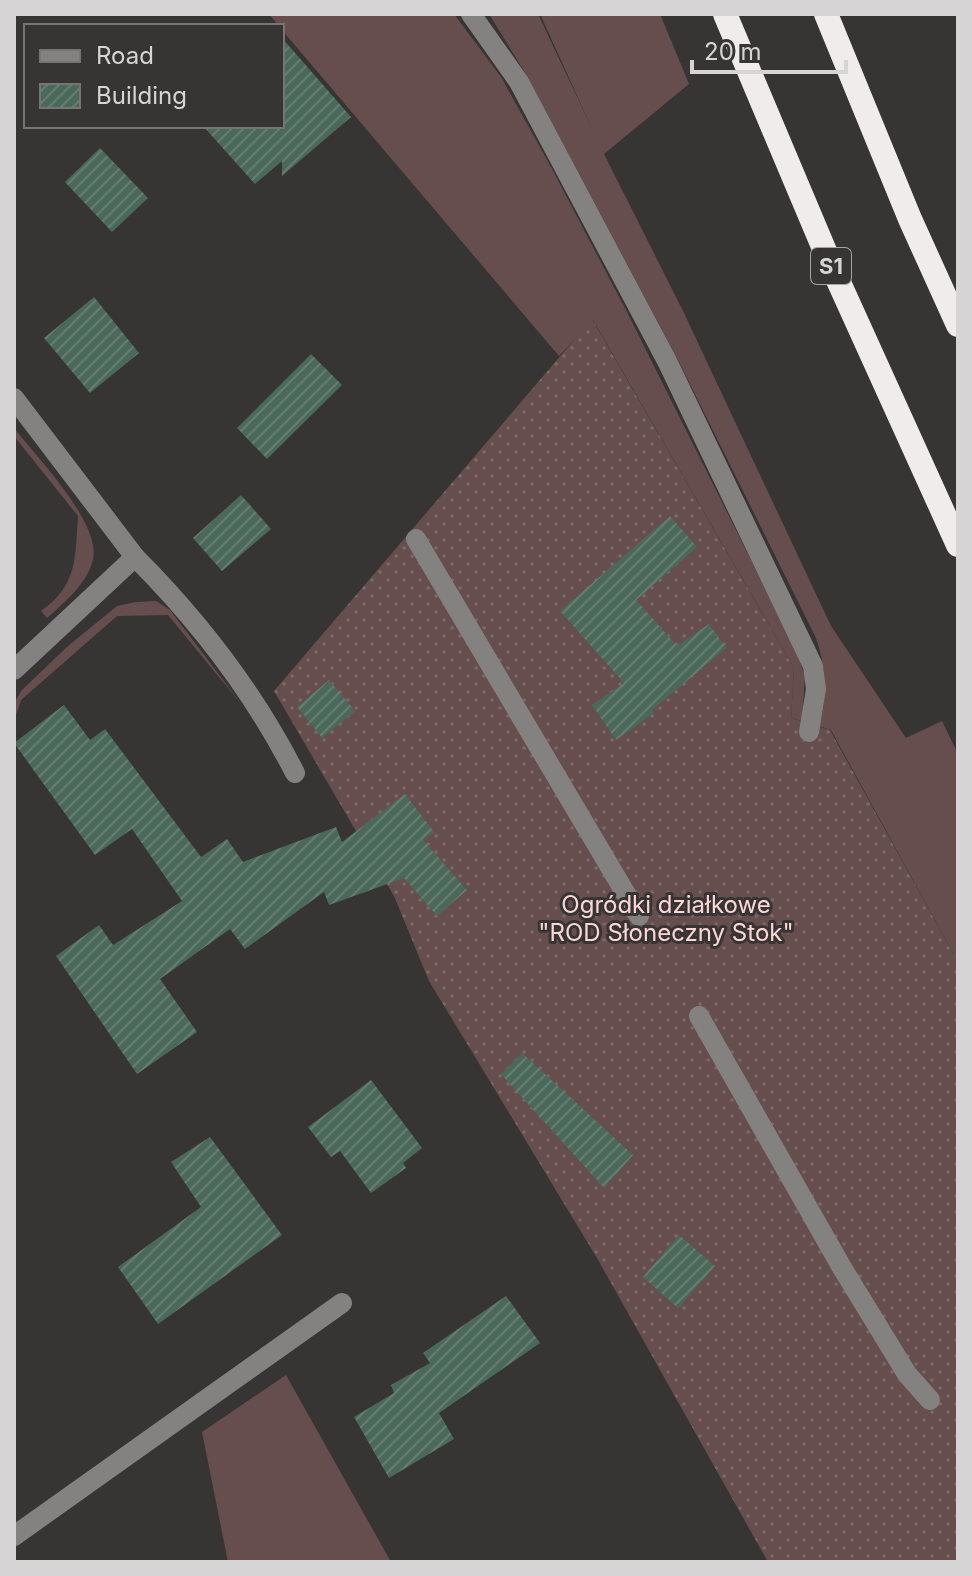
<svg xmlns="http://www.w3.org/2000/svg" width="972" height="1576" font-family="Inter,sans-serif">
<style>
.grass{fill:#664e4e}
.garden{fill:url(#garden-dots)}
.building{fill:url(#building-hatch)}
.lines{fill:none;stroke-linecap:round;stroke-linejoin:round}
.minor{stroke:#838281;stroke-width:20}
.highway{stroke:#f0ecec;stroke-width:24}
.labels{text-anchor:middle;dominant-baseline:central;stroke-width:6;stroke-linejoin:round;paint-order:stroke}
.shield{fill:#373434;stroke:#a6a4a4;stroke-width:2}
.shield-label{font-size:22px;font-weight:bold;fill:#d6d4d4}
.park-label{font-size:24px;fill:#fcd5d5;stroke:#373434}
</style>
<defs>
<pattern id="garden-dots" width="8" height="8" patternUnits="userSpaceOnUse" patternTransform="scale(2)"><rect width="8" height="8" fill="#664e4e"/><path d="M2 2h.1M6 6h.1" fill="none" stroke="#7b6767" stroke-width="1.8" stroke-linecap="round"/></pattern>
<pattern id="building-hatch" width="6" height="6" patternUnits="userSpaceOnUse" patternTransform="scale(2)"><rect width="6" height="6" fill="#4b695a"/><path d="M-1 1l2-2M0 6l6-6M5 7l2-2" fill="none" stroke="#647e71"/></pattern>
</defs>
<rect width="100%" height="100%" fill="#373434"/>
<!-- grass -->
<g class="grass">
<path d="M269 14H454L501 77 551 167 627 312 795 648 805 676 802 721 791 718 794 668 593 320 559 356 282 30V26H279Z"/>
<path d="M489 14H538L593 131 540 14H660L689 84 604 154 683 311 831 626 906 738 942 721 958 754V962L831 730 819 726C828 696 826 668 816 638L677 358 527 76Z"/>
<path d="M14 428C36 456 101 523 93 559 88 583 64 603 47 618L41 611C78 585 75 557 78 516L14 436Z"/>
<path d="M136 602 156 601 170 610 242 705 168 615 117 616 21 700 14 721V703L22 690 68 646 117 606Z"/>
<path d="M286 1375 291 1384 391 1562H228L202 1432Z"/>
</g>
<!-- garden -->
<path class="garden" d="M592 319 794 668 791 718 830 730 958 962V1562H768L597 1258 429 981 394 896 274 691Z"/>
<!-- building -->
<g class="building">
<path d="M282 38 351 117 282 176V161L255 184 203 126H282Z"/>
<path d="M100 148 148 198 112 232 65 182Z"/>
<path d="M94 297 139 353 90 393 44 338Z"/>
<path d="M311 354 342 385 267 459 237 428Z"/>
<path d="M241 495 271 529 222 571 193 538Z"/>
<path d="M670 516 697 547 636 600 677 646 709 624 726 648 652 710 654 713 616 740 592 705 624 683 560 611Z"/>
<path d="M329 680 355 711 322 738 297 707Z"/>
<path d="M64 705 90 740 105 729 201 857 227 839 243 862 336 827 342 842 405 794 434 832 423 840 467 890 437 916 404 878 329 905 324 892 245 949 230 929 160 979 197 1032 137 1074 56 956 99 925 113 945 182 901 132 829 95 855 14 743Z"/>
<path d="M522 1053 633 1155 604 1188 501 1074Z"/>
<path d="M371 1080 422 1148 403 1163 406 1168 371 1193 340 1151 331 1157 308 1127Z"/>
<path d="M210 1137 282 1235 158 1324 118 1267 201 1207 171 1162Z"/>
<path d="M679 1235 715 1266 678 1308 643 1277Z"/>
<path d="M506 1296 540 1343 439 1413 454 1439 389 1478 354 1417 394 1393 391 1385 430 1363 423 1353Z"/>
</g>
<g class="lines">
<!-- minor -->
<g class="minor">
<path d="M471 14 519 82 667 361 813 666 816 689 809 732"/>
<path d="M14 398 135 557 14 670"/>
<path d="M416 539 639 916"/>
<path d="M135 557C199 621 253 691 295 773"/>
<path d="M699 1016 841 1266 907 1374 930 1400"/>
<path d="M14 1536 342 1303"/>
</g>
<!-- highway -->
<g class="highway">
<path d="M725 14 827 256 958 545"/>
<path d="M826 14 910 219 958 325"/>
</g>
</g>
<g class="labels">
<!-- shield labels -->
<rect class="shield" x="811" y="248" width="40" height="36" rx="6"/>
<g class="shield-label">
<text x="831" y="266">S1</text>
</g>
<!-- park labels -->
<g class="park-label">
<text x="666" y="904">Ogródki działkowe<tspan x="666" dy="28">"ROD Słoneczny Stok"</tspan></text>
</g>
</g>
<!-- border -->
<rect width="972" height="1576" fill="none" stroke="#d6d4d4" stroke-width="32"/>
<!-- legend -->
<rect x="24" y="24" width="260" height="104" fill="#373434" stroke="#777474" stroke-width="2"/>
<rect x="40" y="50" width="40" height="12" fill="#838281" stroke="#777474" stroke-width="2"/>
<text x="96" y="64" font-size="24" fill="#d6d4d4">Road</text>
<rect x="40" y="84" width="40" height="24" fill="url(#building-hatch)" stroke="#777474" stroke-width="2"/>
<text x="96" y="104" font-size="24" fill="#d6d4d4">Building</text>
<!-- scale -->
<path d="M692 60v12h154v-12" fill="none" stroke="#d6d4d4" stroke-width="4"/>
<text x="704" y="60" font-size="24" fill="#d6d4d4" stroke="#373434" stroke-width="6" paint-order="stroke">20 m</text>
</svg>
